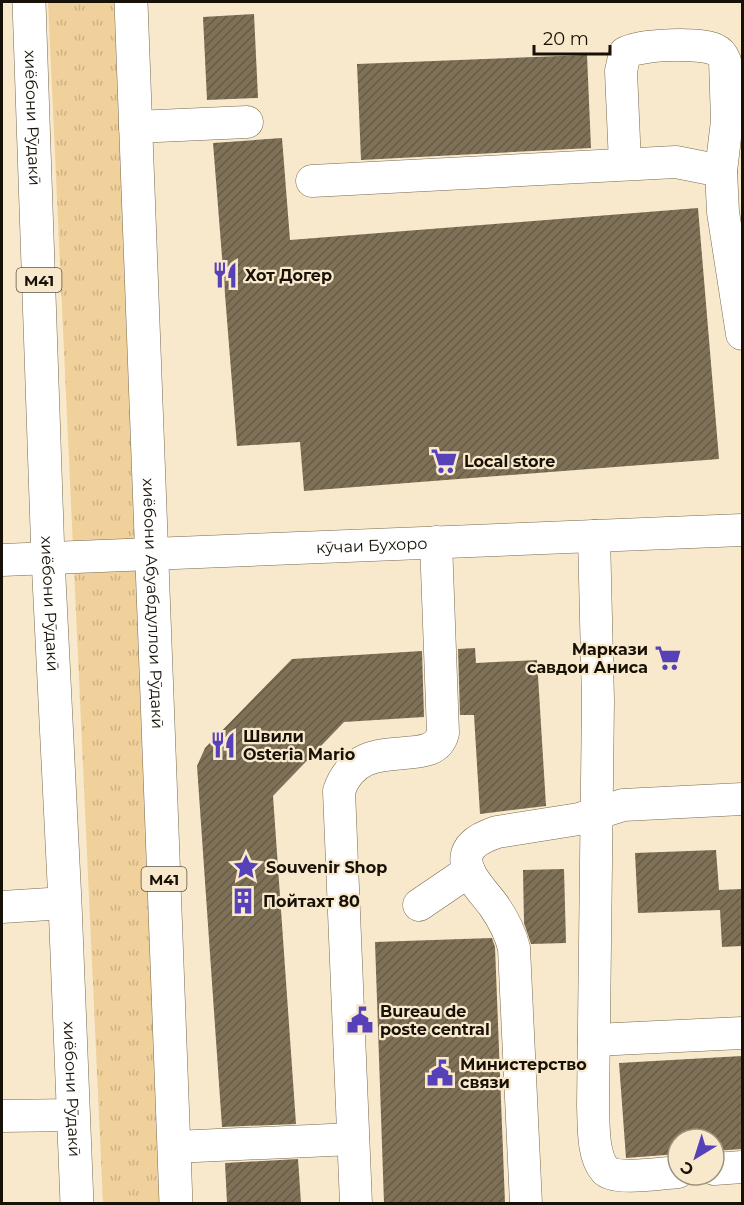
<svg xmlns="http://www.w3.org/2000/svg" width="744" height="1205" font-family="Montserrat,sans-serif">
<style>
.grass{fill:url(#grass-tufts)}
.building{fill:url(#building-hatch)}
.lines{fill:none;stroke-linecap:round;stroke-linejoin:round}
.minor-casing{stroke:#776950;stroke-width:33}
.highway-casing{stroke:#776950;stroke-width:34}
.minor{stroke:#fff;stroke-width:32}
.highway{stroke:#fff;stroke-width:33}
.labels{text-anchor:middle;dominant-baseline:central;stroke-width:4.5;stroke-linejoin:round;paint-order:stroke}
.shield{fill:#f9e9cc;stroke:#5b5242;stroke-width:1.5}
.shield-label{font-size:15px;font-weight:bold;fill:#171107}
.street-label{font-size:16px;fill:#171107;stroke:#f9e9cc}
.poi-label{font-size:16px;font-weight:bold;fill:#171107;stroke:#f9e9cc;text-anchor:start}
</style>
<defs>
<pattern id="grass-tufts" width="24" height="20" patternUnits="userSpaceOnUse" patternTransform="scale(1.5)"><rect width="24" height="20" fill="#f0d19c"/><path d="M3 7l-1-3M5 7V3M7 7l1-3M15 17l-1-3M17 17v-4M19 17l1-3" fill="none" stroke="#cdb285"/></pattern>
<pattern id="building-hatch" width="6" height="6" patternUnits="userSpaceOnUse" patternTransform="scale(1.5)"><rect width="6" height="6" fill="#7f7157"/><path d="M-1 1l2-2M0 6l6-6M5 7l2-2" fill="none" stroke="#675b46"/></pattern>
</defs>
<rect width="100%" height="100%" fill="#f9e9cc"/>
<!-- grass -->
<path class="grass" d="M48 2H114L163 1203H103Z"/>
<!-- building -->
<g class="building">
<path d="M254 14 258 98 207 100 203 17Z"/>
<path d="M587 55 591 148 361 160 357 64Z"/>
<path d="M282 138 290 240 698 208 719 459 304 491 300 442 237 446 213 143Z"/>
<path d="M475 648 476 663 537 660 546 806 480 814 474 715H460L458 649Z"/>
<path d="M422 651 424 717 344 722 273 796 296 1124 222 1127 197 766 205 748 292 659Z"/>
<path d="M716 850 719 890 742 889V946L722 947 720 910 638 913 635 853Z"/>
<path d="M564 869 566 943 531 944 524 923 523 870Z"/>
<path d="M492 938 495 947 505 1203H384L375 942Z"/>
<path d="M742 1056V1149L714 1151V1139H678V1154L626 1158 619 1063Z"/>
<path d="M298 1159 301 1203H227L225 1163Z"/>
</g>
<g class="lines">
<!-- minor casing -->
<g class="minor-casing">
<g id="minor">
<path d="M135 127 247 122"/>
<path d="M625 164 621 71 625 53C639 44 702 42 716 50 721 52 723 56 725 61L727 121 721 171"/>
<path d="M312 181 676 162 721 171 723 212 742 334"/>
<path d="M594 536 598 701 593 1106C594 1125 592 1155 605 1170 614 1181 663 1173 678 1172"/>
<path id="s1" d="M2 560 742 530"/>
<path d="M419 905 469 871"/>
<path d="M2 907 65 903"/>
<path d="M594 1040 742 1033"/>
<path d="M2 1116 73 1115"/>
<path d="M174 1147 353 1139"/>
<path d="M714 1169 742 1167"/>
<path d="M356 1204 339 791C360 729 433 773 443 733L436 542"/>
<path d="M526 1204 514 948C510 932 503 919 494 906 487 896 473 882 469 871 459 848 479 838 497 832L579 819 623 805 742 799"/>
</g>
</g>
<!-- highway casing -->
<g class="highway-casing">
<g id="highway">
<path id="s2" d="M29 2 48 558 65 903 77 1204"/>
<path id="s3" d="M131 2 176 1204"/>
</g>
</g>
<!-- minor -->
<use href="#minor" class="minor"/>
<!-- highway -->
<use href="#highway" class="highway"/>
</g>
<!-- icons -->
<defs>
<g id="restaurant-bare" transform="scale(2.07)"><path d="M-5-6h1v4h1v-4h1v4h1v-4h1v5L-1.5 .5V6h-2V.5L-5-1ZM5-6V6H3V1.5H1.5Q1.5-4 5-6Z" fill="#5641b9" stroke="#f9e9cc" stroke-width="2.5" paint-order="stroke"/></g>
<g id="supermarket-bare" transform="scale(2.07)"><path d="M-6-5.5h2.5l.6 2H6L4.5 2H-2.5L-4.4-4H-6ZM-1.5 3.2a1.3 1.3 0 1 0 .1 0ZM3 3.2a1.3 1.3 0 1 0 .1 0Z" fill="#5641b9" stroke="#f9e9cc" stroke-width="2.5" paint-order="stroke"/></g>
<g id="sight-bare" transform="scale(2.07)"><path d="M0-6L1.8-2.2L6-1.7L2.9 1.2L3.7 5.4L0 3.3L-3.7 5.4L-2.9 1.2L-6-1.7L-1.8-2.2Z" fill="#5641b9" stroke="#f9e9cc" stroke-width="2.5" paint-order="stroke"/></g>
<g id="building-bare" transform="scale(2.07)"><path d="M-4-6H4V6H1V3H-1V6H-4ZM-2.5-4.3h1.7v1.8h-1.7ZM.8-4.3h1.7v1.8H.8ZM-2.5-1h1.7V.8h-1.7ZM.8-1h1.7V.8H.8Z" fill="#5641b9" stroke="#f9e9cc" stroke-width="2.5" paint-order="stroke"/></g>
<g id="civic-bare" transform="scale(2.07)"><path d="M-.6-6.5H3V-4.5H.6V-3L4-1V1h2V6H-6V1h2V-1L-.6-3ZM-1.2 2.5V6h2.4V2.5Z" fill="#5641b9" stroke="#f9e9cc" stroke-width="2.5" paint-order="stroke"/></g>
</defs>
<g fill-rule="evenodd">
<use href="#restaurant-bare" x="225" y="275"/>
<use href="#supermarket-bare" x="444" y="461"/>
<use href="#supermarket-bare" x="668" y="658"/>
<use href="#restaurant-bare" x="223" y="745"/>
<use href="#sight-bare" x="246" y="867"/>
<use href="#building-bare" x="243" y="901"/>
<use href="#civic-bare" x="360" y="1020"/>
<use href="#civic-bare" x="440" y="1073"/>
</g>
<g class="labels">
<!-- shield labels -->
<g class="shield">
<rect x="16.5" y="268" width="45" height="24" rx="4.5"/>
<rect x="141.5" y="867" width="45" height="24" rx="4.5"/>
</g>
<g class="shield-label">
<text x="39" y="280">M41</text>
<text x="164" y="879">M41</text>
</g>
<!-- street labels -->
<g class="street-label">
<text stroke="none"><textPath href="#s2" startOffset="116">хиёбони Рӯдакӣ</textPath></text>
<text stroke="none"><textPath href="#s1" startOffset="370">кӯчаи Бухоро</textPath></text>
<text stroke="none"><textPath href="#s2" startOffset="602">хиёбони Рӯдакӣ</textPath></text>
<text stroke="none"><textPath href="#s3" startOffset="602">хиёбони Абуабдуллои Рӯдакӣ</textPath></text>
<text stroke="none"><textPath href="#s2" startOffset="1088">хиёбони Рӯдакӣ</textPath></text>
</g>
<!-- poi labels -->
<g class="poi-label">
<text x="245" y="275">Хот Догер</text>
<text x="464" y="461">Local store</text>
<text x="648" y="649" text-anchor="end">Маркази<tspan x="648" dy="18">савдои Аниса</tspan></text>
<text x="243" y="736">Швили<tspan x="243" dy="18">Osteria Mario</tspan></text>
<text x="266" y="867">Souvenir Shop</text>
<text x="263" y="901">Пойтахт 80</text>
<text x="380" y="1011">Bureau de<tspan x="380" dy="18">poste central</tspan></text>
<text x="460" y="1064">Министерство<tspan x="460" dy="18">связи</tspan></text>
</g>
</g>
<!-- border -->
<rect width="744" height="1205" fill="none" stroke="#171107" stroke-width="6"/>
<!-- north arrow -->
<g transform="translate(696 1157) rotate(218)"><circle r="28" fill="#f9e9cc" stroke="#9f937d" stroke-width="1.5"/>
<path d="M0-4.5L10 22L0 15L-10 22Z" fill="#5641b9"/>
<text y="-9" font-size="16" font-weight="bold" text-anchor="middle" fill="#171107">С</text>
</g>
<!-- scale -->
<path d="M534 45v9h76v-9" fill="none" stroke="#171107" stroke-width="3"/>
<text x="543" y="45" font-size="18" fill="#171107" stroke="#f9e9cc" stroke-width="4.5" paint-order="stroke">20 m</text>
</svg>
